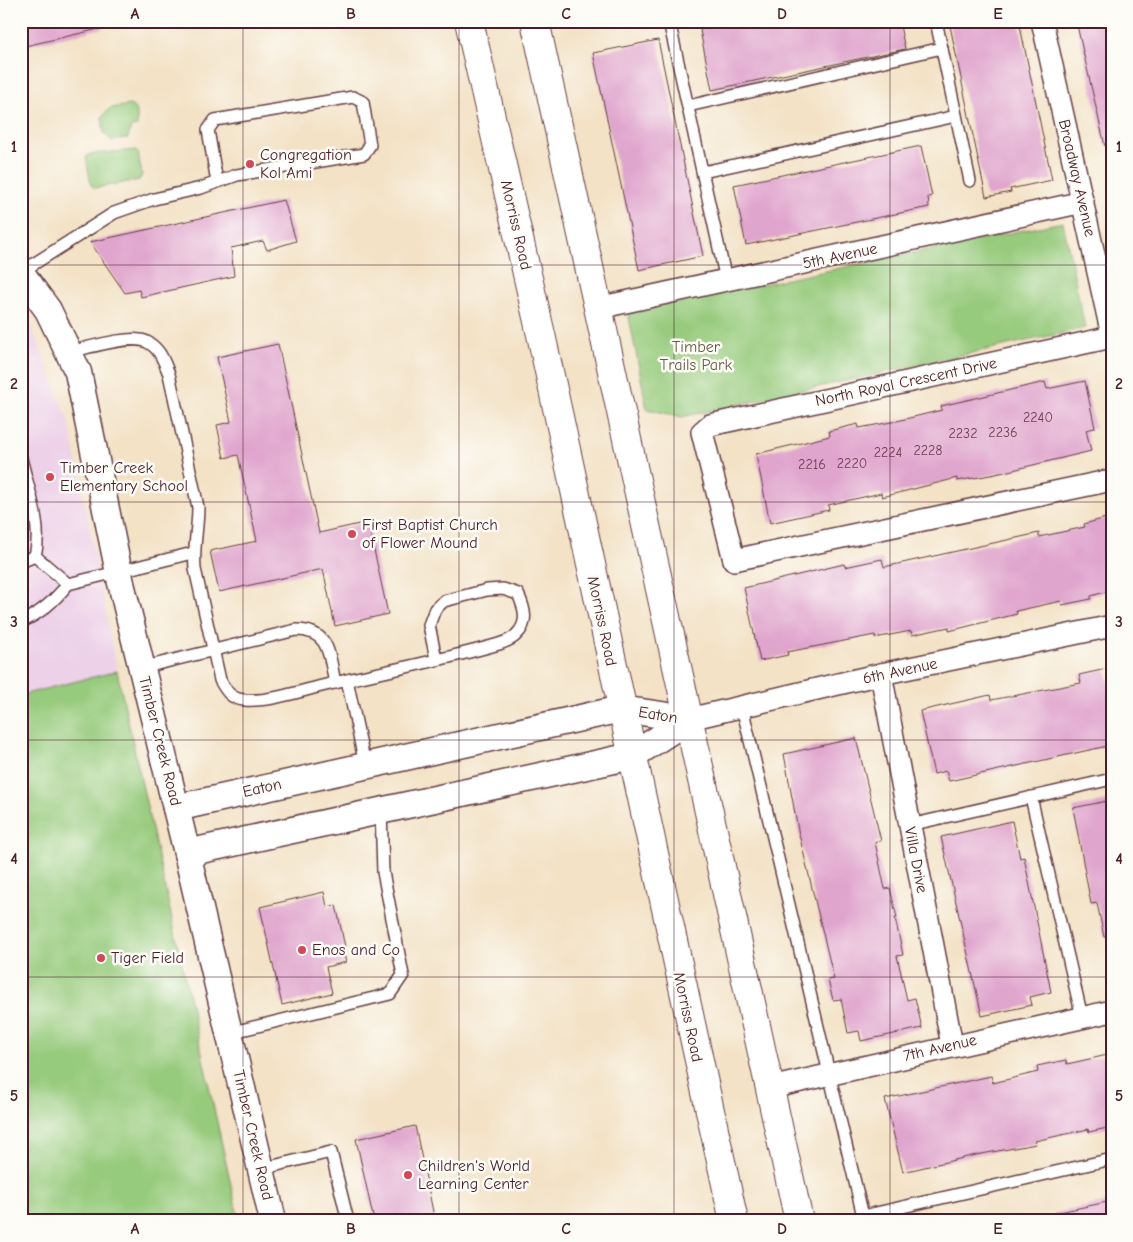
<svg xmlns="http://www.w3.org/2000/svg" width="1133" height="1242" font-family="'Comic Neue',sans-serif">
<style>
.built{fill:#edd1e9}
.green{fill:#96ca7b;stroke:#707453}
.building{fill:#e0a5cd}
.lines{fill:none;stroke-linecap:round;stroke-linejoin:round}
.service-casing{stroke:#633c42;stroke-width:14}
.minor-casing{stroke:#633c42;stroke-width:24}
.tertiary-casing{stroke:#633c42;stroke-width:29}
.secondary-casing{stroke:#633c42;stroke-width:30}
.service{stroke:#fff;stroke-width:11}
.minor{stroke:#fff;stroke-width:21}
.tertiary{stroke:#fff;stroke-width:26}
.secondary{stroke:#fff;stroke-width:28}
.grid{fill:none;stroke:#4a1f2b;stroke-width:1;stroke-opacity:0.55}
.poi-dot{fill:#d1495b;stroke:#fdfcf7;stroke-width:2}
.labels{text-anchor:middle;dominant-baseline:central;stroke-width:5;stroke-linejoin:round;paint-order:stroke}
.number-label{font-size:14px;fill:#704054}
.poi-label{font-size:16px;fill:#4a1f2b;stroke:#fdfcf7;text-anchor:start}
.street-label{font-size:16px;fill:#4a1f2b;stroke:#fdfcf7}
.park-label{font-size:16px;fill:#655b47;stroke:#fdfcf7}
.neatline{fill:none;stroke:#4a1f2b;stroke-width:2}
.grid-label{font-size:16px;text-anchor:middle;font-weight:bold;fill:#4a1f2b}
</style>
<rect width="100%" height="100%" fill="#fdfcf7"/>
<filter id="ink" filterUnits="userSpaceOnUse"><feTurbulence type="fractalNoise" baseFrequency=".02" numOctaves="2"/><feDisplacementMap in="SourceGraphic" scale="10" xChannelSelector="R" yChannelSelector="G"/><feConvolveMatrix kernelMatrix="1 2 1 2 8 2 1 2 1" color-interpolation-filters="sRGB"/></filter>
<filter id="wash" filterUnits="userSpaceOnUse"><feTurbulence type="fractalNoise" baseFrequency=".0096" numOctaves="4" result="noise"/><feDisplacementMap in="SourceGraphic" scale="20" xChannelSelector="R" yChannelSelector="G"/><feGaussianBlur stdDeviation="1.12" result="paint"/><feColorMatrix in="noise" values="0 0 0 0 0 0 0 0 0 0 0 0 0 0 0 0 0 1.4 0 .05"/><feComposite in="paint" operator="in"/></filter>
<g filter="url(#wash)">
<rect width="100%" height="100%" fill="#f3e2c6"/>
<!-- built -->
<path class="built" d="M21 308 31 325 69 422 117 671 21 695Z"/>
<!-- green -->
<g class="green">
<path d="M130 105 137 110V126L131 127 128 138 112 141 104 133 102 117 110 108Z"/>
<path d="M136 150 138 152 142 175 139 180 95 188 91 185 86 157 90 154Z"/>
<path d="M1063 222 1085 328 682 417 647 409 628 312Z"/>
<path d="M117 671 239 1221H21V695Z"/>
</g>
<g id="blocks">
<!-- building -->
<g class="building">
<path d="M21 21H102L103 28 21 47Z"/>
<path d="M744 21H899L905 49 712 90 700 30Z"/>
<path d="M949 21H1019L1052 180 1010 189 1011 192 986 197Z"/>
<path d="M1076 21H1112V145L1105 146Z"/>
<path d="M658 40 703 256 639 270 593 53Z"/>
<path d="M921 146 932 196 928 197 929 207 746 245 734 185Z"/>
<path d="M284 200 296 241 267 250 263 241 231 248 234 276 141 297 139 290 125 293 90 242Z"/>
<path d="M278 344 319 533 368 522 388 614 335 626 323 569 219 592 210 551 257 541 238 455 224 458 217 425 231 422 217 357Z"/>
<path d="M1085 381 1095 428 1086 430 1091 451 996 474 957 481V478L882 497 881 493 828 505 829 510 770 523 756 454 830 436 829 431 858 424 859 428 897 421 942 410 941 406 1045 382 1047 389Z"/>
<path d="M1106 518 1112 541V590L1091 596V599L1062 605 1061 601 1016 611 1017 614 949 631V627L912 635 911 631 875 638V635L787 652 788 655 760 661 744 588 844 564 845 567 882 559 884 567 1039 533V537L1085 527 1084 524Z"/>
<path d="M1106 669 1112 693V745L949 781 946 771 934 774 920 711 990 695 991 700 1081 683 1079 675Z"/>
<path d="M856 738 881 841 875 842 885 889 890 888 897 918H895L903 955 897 956 907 1000 915 998 922 1028 861 1041 859 1031 848 1033 841 999 833 1000 828 980 834 979 798 830 784 754Z"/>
<path d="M1112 800V937H1104L1097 903 1091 904 1073 808Z"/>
<path d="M1012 821 1020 858 1024 857 1051 992 1030 997 1032 1005 982 1016 941 837Z"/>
<path d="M324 892 327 907 336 905 345 947 342 948 346 962 326 967 332 993 282 1005 260 907Z"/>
<path d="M1112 1054V1127L1089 1132 1088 1129 1035 1141 1036 1144 976 1155 903 1172 885 1099 991 1076 993 1083 1038 1072 1037 1066 1066 1060 1067 1064Z"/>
<path d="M415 1126 435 1221H374L356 1139Z"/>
<path d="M1112 1201V1221H1055V1213Z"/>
</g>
</g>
</g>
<g filter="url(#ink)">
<use href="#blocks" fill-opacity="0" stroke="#633c42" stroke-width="1"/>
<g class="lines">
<!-- service casing -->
<g class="service-casing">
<g id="service">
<path d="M669 21 726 280"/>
<path d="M936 21 970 181"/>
<path d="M688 106 942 48"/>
<path d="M703 172 956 116"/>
<path d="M21 272 114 213 154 199 201 188 237 175 364 154 370 145 363 102 353 97 215 120 208 130 217 182"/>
<path d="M69 352C87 348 132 334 147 342 160 348 164 362 169 374L198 507C198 528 193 548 195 569L220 680C226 691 231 699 244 700 272 702 303 690 330 684 386 671 444 660 499 644 505 642 513 639 516 635 529 623 525 609 518 594L503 589 487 590 444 601 435 609 429 625 436 659"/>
<path d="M21 458C28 489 43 525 35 556"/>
<path d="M21 562 35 556 68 584 193 553"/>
<path d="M21 622C41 613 54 601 68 584"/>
<path d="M141 668 296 630C330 630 329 655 335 683"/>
<path d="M347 680 365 764"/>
<path d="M742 707 863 1216 1112 1159"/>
<path d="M1031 797 1082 1017"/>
<path d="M910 825 1112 779"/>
<path d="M229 1033 390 994 403 975 383 872 381 810"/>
<path d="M261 1169 331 1152 348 1221"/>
</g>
</g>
<!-- minor casing -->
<g class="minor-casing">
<g id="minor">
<path d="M1042 21 1112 335"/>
<path d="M598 308 1083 202"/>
<path d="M1112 337 710 425 702 432 734 560 1112 480"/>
<path d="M881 674 952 1045"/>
<path d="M689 719 881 674 1112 626"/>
<path d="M770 1088 1112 1011"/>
</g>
</g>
<!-- tertiary casing -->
<g class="tertiary-casing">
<g id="tertiary">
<path d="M21 273 48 310 78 372 121 583 187 853 273 1221"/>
<path d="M176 808 621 709 689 719"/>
<path d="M187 853 632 756 689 719"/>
</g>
</g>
<!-- secondary casing -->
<g class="secondary-casing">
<g id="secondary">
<path d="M469 21 542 339 734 1221"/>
<path d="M535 21 799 1221"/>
</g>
</g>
<!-- service -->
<use href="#service" class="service"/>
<!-- minor -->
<use href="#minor" class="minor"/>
<!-- tertiary -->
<use href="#tertiary" class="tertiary"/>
<!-- secondary -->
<use href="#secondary" class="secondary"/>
</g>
</g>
<!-- grid -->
<path class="grid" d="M243 21V1221M459 21V1221M674 21V1221M890 21V1221M21 265H1112M21 502H1112M21 740H1112M21 977H1112"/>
<!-- markers -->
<g class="poi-dot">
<circle cx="250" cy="164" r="5"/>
<circle cx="50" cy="477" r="5"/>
<circle cx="352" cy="534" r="5"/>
<circle cx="302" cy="950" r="5"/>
<circle cx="101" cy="958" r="5"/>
<circle cx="408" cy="1175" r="5"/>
</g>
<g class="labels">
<!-- number labels -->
<g class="number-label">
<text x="1038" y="417">2240</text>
<text x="1003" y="432">2236</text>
<text x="963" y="433">2232</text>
<text x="928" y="450">2228</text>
<text x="888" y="452">2224</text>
<text x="852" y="463">2220</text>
<text x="812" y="464">2216</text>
</g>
<!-- poi labels -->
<g class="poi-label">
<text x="260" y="155">Congregation<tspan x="260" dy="18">Kol Ami</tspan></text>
<text x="60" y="468">Timber Creek<tspan x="60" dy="18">Elementary School</tspan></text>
<text x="362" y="525">First Baptist Church<tspan x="362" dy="18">of Flower Mound</tspan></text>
<text x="312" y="950">Enos and Co</text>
<text x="111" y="958">Tiger Field</text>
<text x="418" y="1166">Children's World<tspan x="418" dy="18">Learning Center</tspan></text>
</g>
<!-- street labels -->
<g class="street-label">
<text transform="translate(1077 178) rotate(77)">Broadway Avenue</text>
<text transform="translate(516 225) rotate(77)">Morriss Road</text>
<text transform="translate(840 256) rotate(-12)">5th Avenue</text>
<text transform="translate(906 382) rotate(-12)">North Royal Crescent Drive</text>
<text transform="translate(602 621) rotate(78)">Morriss Road</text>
<text transform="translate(900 671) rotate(-12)">6th Avenue</text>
<text transform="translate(658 715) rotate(9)">Eaton</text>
<text transform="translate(160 741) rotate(76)">Timber Creek Road</text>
<text transform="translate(262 788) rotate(-13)">Eaton</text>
<text transform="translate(916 860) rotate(79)">Villa Drive</text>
<text transform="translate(688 1017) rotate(78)">Morriss Road</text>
<text transform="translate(940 1048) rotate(-13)">7th Avenue</text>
<text transform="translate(253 1135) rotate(77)">Timber Creek Road</text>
</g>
<!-- park labels -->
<g class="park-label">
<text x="696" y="347">Timber<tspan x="696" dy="18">Trails Park</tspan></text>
</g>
</g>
<!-- margin -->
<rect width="1133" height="1242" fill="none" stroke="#fdfcf7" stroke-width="55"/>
<rect x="28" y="28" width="1078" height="1186" class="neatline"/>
<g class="grid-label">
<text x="135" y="19">A</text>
<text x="351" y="19">B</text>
<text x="566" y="19">C</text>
<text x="782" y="19">D</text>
<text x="998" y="19">E</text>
<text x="14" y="152">1</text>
<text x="1119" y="152">1</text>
<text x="14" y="389">2</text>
<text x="1119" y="389">2</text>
<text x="14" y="627">3</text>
<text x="1119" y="627">3</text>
<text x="14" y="864">4</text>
<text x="1119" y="864">4</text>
<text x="14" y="1101">5</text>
<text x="1119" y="1101">5</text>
<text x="135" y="1234">A</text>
<text x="351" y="1234">B</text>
<text x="566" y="1234">C</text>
<text x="782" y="1234">D</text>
<text x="998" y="1234">E</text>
</g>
</svg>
